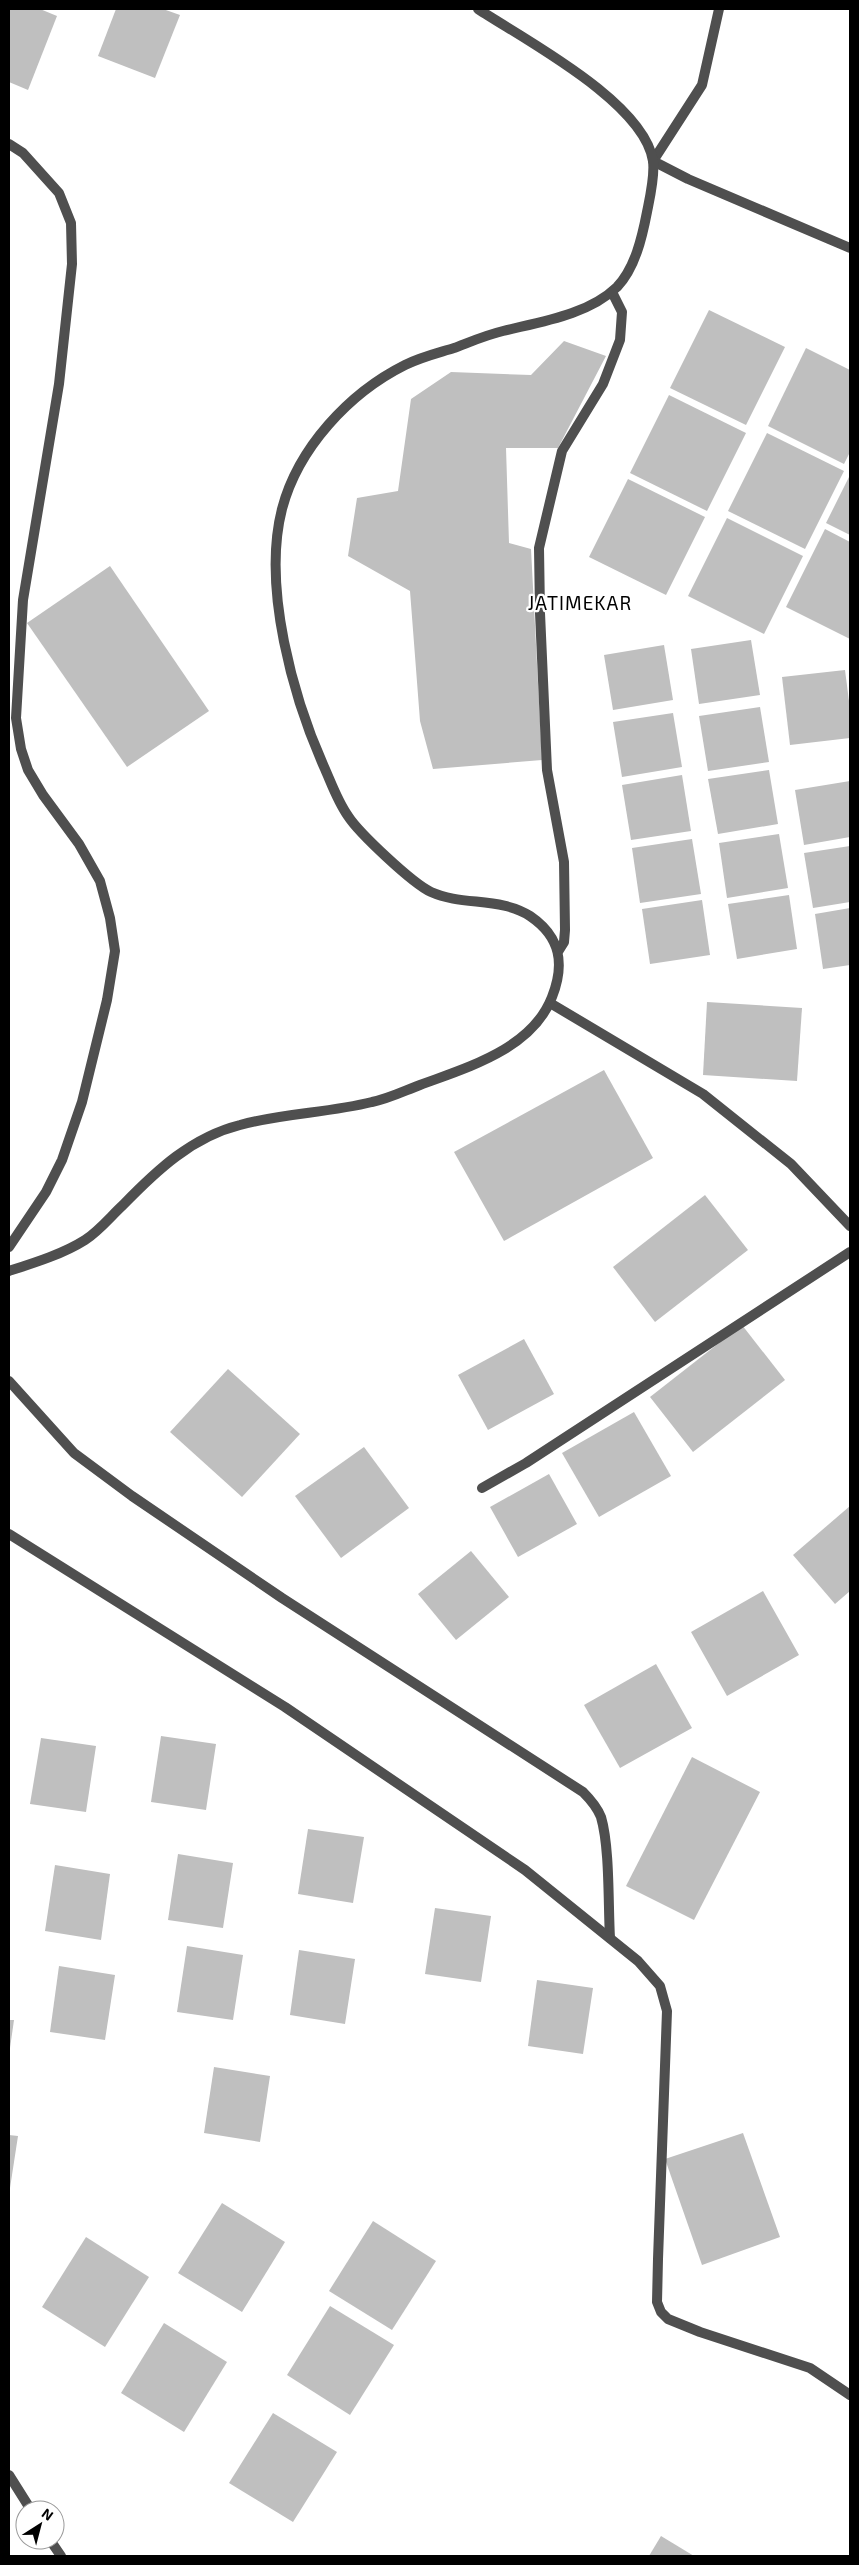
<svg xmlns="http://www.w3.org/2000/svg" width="859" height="2565" font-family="'Exo 2',sans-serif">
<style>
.building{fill:#bfbfbf}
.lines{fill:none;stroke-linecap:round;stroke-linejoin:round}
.service{stroke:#4f4f4f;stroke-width:10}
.minor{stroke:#4f4f4f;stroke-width:10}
.labels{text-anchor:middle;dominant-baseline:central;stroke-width:4.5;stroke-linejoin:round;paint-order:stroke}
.quarter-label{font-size:19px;letter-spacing:1px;fill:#000;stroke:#fff}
</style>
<rect width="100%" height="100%" fill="#fff"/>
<!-- building -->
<g class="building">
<path d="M9 9H40L57 16 28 90 9 82Z"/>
<path d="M116 9H163L180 15 155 78 98 56Z"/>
<path d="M709 310 785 347 746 425 670 388Z"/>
<path d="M564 341 606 356 558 448H506L509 543 531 549 542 760 433 769 420 721 410 591 348 556 357 498 398 491 411 399 451 372 531 375Z"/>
<path d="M806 348 850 370V452L844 464 768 426Z"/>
<path d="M669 395 746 433 707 511 630 473Z"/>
<path d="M767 433 844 471 805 549 728 511Z"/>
<path d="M850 475V535L826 523Z"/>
<path d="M628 479 705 517 666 595 589 557Z"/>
<path d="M727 518 803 556 764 634 688 596Z"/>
<path d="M825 529 850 542V639L786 607Z"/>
<path d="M110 566 209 711 127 767 27 623Z"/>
<path d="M751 640 760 695 699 704 691 649Z"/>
<path d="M664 645 673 700 613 710 604 655Z"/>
<path d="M845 670 850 709V738L790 745 782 677Z"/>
<path d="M760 707 769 762 708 771 699 716Z"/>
<path d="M673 713 682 767 622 777 613 722Z"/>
<path d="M769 770 778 824 718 834 708 779Z"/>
<path d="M682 775 691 831 631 840 622 785Z"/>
<path d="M850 781V837L804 845 795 790Z"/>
<path d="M779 834 788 888 727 898 719 843Z"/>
<path d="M692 839 701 894 640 903 632 848Z"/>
<path d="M850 846V902L813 908 804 853Z"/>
<path d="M789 895 797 949 737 959 728 904Z"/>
<path d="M702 900 710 955 650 964 642 909Z"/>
<path d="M850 908V965L823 969 815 914Z"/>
<path d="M707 1002 802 1008 797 1081 703 1075Z"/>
<path d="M604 1070 653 1158 504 1241 454 1152Z"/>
<path d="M705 1195 748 1250 655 1322 613 1267Z"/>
<path d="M742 1325 785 1380 693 1452 650 1397Z"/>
<path d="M524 1339 554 1394 488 1430 458 1375Z"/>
<path d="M228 1369 300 1434 242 1497 170 1432Z"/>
<path d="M634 1412 671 1476 599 1517 562 1453Z"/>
<path d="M364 1447 409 1508 341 1558 295 1496Z"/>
<path d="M549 1474 577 1524 518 1557 490 1507Z"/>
<path d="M850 1506V1591L835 1604 793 1555Z"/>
<path d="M471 1551 509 1597 456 1640 418 1594Z"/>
<path d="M763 1591 799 1655 727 1696 691 1632Z"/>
<path d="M656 1664 692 1728 620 1768 584 1705Z"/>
<path d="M161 1736 216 1744 206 1810 151 1802Z"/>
<path d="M41 1738 96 1746 86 1812 30 1804Z"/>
<path d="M692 1757 760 1792 694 1920 626 1886Z"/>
<path d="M308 1829 364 1837 353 1903 298 1894Z"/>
<path d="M178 1854 233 1863 223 1928 168 1920Z"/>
<path d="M55 1865 110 1874 101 1940 45 1931Z"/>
<path d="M435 1908 491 1916 481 1982 425 1974Z"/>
<path d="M187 1946 243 1955 233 2020 177 2012Z"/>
<path d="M299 1950 355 1959 345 2024 290 2015Z"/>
<path d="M59 1966 115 1975 105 2040 50 2032Z"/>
<path d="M537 1980 593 1988 583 2054 528 2046Z"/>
<path d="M9 2020H14L10 2048H9Z"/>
<path d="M214 2067 270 2076 260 2142 204 2133Z"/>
<path d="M743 2133 780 2237 702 2265 665 2159Z"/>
<path d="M9 2135 18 2136 10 2188H9Z"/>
<path d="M222 2203 285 2242 242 2312 178 2273Z"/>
<path d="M373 2221 436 2261 392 2330 329 2291Z"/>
<path d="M86 2237 149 2277 105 2347 42 2307Z"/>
<path d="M330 2306 394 2345 350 2415 287 2375Z"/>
<path d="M164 2323 227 2362 184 2432 121 2393Z"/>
<path d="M273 2413 337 2452 293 2522 229 2483Z"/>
<path d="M661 2536 694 2556H649Z"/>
</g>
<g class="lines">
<!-- service -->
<path class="service" d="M559 950 564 942 565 930 564 862 547 770 540 613 539 548 562 451 603 384 620 340 622 312 612 292"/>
<!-- minor -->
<g class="minor">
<path d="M719 9 702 85 653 161 688 179 850 248"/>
<path d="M9 144 23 153 59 193 71 223 72 264 59 384 23 600 16 718 21 749 28 770 43 795 79 844 100 881 110 918 115 951 107 1000 82 1102 62 1160 46 1192 9 1247"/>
<path d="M550 1003 703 1094 791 1164 850 1226"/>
<path d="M9 1271C34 1263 63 1254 85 1240 99 1231 111 1216 123 1205 157 1170 192 1137 240 1125 283 1113 328 1113 372 1102 388 1099 404 1091 420 1085 468 1067 532 1049 552 997 565 964 561 937 530 916 501 897 462 906 431 892 412 883 359 833 348 816 338 802 332 785 325 769 293 698 262 587 282 509 298 448 349 393 405 365 421 357 438 353 454 348 470 342 486 335 503 331 540 322 588 315 617 287 635 268 642 238 647 212 650 197 655 176 653 161 644 102 525 40 478 9"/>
<path d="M9 1381 74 1453 132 1496 282 1598 583 1792C590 1799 597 1807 601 1817 610 1848 608 1904 610 1938"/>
<path d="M482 1488 526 1463 850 1252"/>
<path d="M9 1534 285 1707 525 1870 638 1961 660 1986 667 2011 658 2259 657 2302 661 2312 668 2319 700 2332 810 2368 850 2395"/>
<path d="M9 2475 31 2510"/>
<path d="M50 2540 61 2556"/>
</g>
</g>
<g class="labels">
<!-- quarter labels -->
<g class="quarter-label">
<text x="580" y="602">JATIMEKAR</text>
</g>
</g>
<!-- border -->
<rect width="859" height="2565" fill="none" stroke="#000000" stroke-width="20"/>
<!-- north arrow -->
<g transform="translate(40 2525) rotate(36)"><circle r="24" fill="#ffffff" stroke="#999999"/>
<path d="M0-4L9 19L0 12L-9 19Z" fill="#000000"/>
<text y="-8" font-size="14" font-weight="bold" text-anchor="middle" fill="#000000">N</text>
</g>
</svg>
